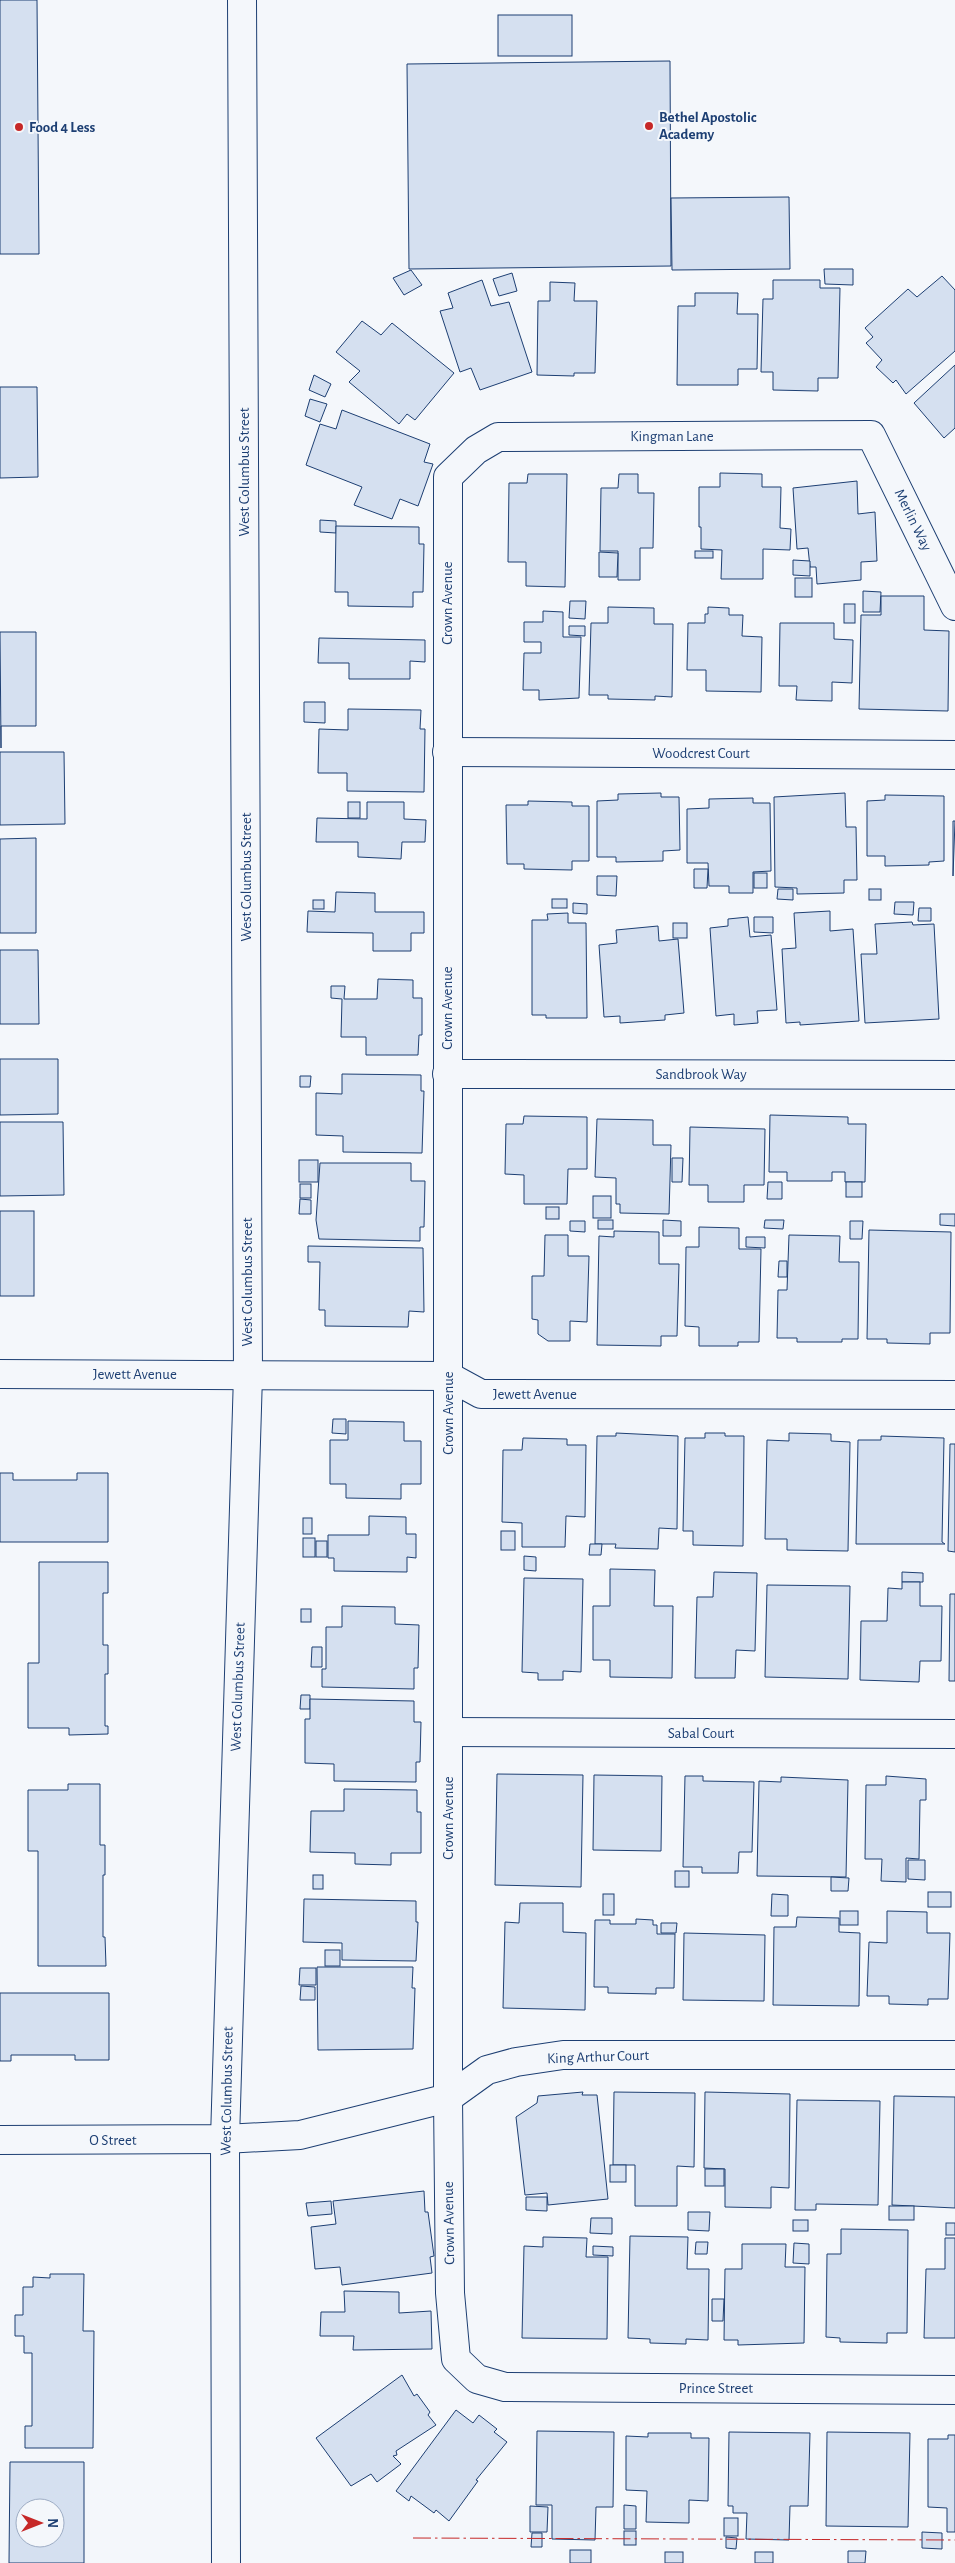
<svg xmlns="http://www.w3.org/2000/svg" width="955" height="2563" font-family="'Alegreya Sans',sans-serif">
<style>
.building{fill:#d5e0f0;stroke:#1d3f73;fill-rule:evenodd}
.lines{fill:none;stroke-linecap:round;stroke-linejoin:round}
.minor-casing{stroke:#1d3f73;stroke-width:30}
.tertiary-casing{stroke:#1d3f73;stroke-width:30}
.secondary-casing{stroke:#1d3f73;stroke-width:30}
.minor{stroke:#f4f7fb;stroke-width:28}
.tertiary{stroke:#f4f7fb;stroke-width:28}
.secondary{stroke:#f4f7fb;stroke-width:28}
.power{stroke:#c62828;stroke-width:1;stroke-dasharray:18 4 2.5 4;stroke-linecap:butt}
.poi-dot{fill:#c62828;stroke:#f4f7fb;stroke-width:2}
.labels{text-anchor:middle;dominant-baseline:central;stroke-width:4;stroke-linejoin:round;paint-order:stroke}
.poi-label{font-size:15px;font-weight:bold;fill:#1d3f73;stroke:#f4f7fb;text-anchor:start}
.street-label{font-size:15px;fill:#1d3f73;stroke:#f4f7fb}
</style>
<rect width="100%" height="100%" fill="#f4f7fb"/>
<!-- building -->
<g class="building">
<path d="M0 0H37L39 254H0Z"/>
<rect x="498" y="15" width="74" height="41"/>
<path d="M670 61 671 266 409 269 407 64Z"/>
<path d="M789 197 790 269 672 270 671 198Z"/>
<path d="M824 269H853V285L825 284Z"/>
<path d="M411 270 422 285 404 295 393 278Z"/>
<path d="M512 273 517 291 499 296 493 279Z"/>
<path d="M942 276 955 290V351L906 394 896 380 893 383 876 367 882 360 866 343 873 337 865 328 908 289 917 297Z"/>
<path d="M482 280 491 306 509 302 532 372 480 390 471 368 460 372 440 311 453 308 448 293Z"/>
<path d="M773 280H820V288H840L838 378H818V391L773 390V372H761L763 299H773Z"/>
<path d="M550 282 575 283 574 301H597L595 373H574V376L537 375 538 301H550Z"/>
<path d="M695 293H738L737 314H758L757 369H738V385H677L678 306H695Z"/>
<path d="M362 321 381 335 392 323 454 373 415 420 407 414 399 424 349 382 360 371 336 352Z"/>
<path d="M955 365V428L944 438 914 403Z"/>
<path d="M314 375 331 384 325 397 309 390Z"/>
<path d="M0 387H37L38 477 0 478Z"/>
<path d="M310 399 327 404 320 422 305 416Z"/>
<path d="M342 410 430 444 424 462 433 464 418 506 400 499 392 519 354 505 362 487 306 465 320 424 336 429Z"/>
<path d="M720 473 762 474V487H781L780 528 791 529 790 550 763 549V579H721L722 550 701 549V527H699V487H720Z"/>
<path d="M528 474H567L565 587 526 586V562H508L509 483H527Z"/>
<path d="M619 474H638V493H654L653 548H640V580H618V551H600L601 488H618Z"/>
<path d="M857 481 858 514 875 512 877 561 861 562V580L817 584 816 567H810L808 548 797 549 793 488Z"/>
<path d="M320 520 336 521V533L320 532Z"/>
<path d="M336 526 419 527V544H424L423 592H413V607L348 606V592H335Z"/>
<rect x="695" y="551" width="18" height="7"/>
<path d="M599 552 618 553 617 577H599Z"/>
<path d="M793 560 810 561V576L793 575Z"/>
<rect x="795" y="578" width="17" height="19"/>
<path d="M863 591 881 592 880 612H863Z"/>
<path d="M881 596H924V630L949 631 948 711 859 709 861 615H881Z"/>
<path d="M570 601H586L585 619 569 618Z"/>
<rect x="844" y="604" width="11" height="19"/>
<path d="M608 607 654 608V624H673L672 697 655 696V700L608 699V695H589L591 623H608Z"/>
<path d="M708 607 729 608V615H743L742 636 762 637 761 692 706 691V670H687L688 623H705V614H708Z"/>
<path d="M543 611 563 612V637H581L579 698 539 700V690H523L524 653H541V642H524V622H543Z"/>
<path d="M780 623H834V639L853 640 852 683 832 682V701L796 700 797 686H779Z"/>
<path d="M569 626H585V636L569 635Z"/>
<path d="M0 632H36V726H1V748Z"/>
<path d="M319 638 425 640V662L410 661V679H349V663H318Z"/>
<path d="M304 702H325V723L304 722Z"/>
<path d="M348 709 421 710 420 729H425L424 792 347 791V773H318L319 729 348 730Z"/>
<path d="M0 752H64L65 824 0 825Z"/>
<path d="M661 793V797H679L680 850 663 851V861L616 862V857H597V801L618 800V794Z"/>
<path d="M845 793 846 827H856L857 880H844V893L797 894V888L775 887 774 797Z"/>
<path d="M885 795 944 796V861L929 862V865L885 866V856H867V801L885 800Z"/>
<path d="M753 798V803H770L771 871 753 872V893H729V886H709L708 863H687V809L709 808V799Z"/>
<path d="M528 801 572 802V806H589V861H572V870L524 869V864H507L506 805H528Z"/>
<rect x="348" y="802" width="12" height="16"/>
<path d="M367 802H404V819L426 820 425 842H402L401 859 358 857V842H316L317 818 367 819Z"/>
<path d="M953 821H955L953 876Z"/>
<path d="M36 838V933H0V839Z"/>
<path d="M694 869H708L707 888H694Z"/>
<rect x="754" y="873" width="13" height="15"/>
<path d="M597 876H617L616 896 597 895Z"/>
<path d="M778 889H793V900L777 899Z"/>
<rect x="869" y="889" width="12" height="11"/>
<path d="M336 892 375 893V912H424V933H411V951H373V933L307 932 308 911 335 912Z"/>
<rect x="552" y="899" width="15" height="9"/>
<rect x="313" y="900" width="11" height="9"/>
<path d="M895 902H914L913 915 894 914Z"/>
<path d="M573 903 587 904V914L573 913Z"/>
<path d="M919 908H931V921H918Z"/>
<path d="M830 911V931L853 929 859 1021 800 1025V1022L786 1023 782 949 796 948 794 913Z"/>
<path d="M568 913V923H586L587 1018H546V1015H532V920H548L547 914Z"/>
<path d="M748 917 750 937 771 935 777 1010 757 1011 758 1023 734 1025V1014L716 1016 710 928 728 926V919Z"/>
<path d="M754 917H773V933L754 932Z"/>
<path d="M912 922 913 925 934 924 939 1019 865 1023 861 954H877L875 924Z"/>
<rect x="673" y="923" width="14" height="15"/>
<path d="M658 926 659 941 678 939 684 1013 665 1015V1020L620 1023V1016L604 1017 599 945 617 943 616 930Z"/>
<path d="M0 950H38L39 1024H0Z"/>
<path d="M378 979 413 980V998H422V1035H419L418 1055H366V1037H341L342 999 331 998V986H345L344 999H377Z"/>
<path d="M0 1059H58V1114L0 1115Z"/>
<path d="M342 1074 421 1075V1091H424L422 1153 343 1152V1136L316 1135V1093L342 1094Z"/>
<path d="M300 1076H311L310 1087H300Z"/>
<path d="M770 1115 848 1117V1124H866L865 1182H845V1172H832V1181H787V1172H769Z"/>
<path d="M524 1116 587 1117V1169H568L567 1204H524V1175L505 1174 506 1124H523Z"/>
<path d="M597 1119 653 1120V1145H671L669 1214 620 1213V1204H616V1178L595 1177Z"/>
<path d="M0 1122H63L64 1195 0 1196Z"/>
<path d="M690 1127 765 1129 764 1185H744V1202H708V1185H689Z"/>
<path d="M672 1158H683L682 1182H672Z"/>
<rect x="299" y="1160" width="19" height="22"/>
<path d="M320 1163H411V1181H425L424 1227H420V1241L319 1239 316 1220Z"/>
<path d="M768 1182H782V1199H767Z"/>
<rect x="846" y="1182" width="16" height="15"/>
<rect x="300" y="1184" width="11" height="14"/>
<rect x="593" y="1196" width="18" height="22"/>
<path d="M300 1199 311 1200V1214H299Z"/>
<rect x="546" y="1207" width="13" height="12"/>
<rect x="0" y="1211" width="34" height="85"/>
<path d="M940 1214H955V1226L940 1225Z"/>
<rect x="598" y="1220" width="15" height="9"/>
<path d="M663 1220 681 1221V1236H663Z"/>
<path d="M765 1220H784L783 1229 764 1228Z"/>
<path d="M570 1221H585V1232L570 1231Z"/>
<path d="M850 1221H863L862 1239H850Z"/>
<path d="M699 1227 739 1228V1249H761L759 1342H738V1346H699V1327L685 1326 686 1247H699Z"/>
<path d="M869 1230 951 1232 950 1333H930V1344L887 1343V1339H867Z"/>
<path d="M614 1231 659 1232V1264H679L677 1336H661V1346L597 1345 599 1236 614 1237Z"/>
<path d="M545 1235H568V1256H589L587 1322 570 1321V1341H548L538 1334V1320L532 1319V1276H544Z"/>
<path d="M789 1235 840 1236 839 1262H859L858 1339H842V1342H797V1338H777L778 1290H787Z"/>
<path d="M746 1237H765V1248L746 1247Z"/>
<path d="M308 1246 423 1248 424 1312 409 1311 408 1327 325 1326V1310H319L320 1262H308Z"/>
<path d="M779 1261H787V1277H778Z"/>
<path d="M333 1419H346V1434L332 1433Z"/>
<path d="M348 1421 404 1422V1441H421V1484H401V1499L346 1498V1484H330V1440H348Z"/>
<path d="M616 1433 678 1436 677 1529 659 1528 658 1549 615 1548 616 1544H595L597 1436H616Z"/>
<path d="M705 1433H725V1436H744L743 1546 693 1545V1531H683L685 1438H705Z"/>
<path d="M789 1433 831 1434V1441L850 1442 848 1551 787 1550V1539H765L767 1440 789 1441Z"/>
<path d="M881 1436 944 1438 942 1542 945 1544H856L858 1440H881Z"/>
<path d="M523 1438 567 1439V1445H586L585 1517 566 1516 565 1547H522V1523L502 1522 503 1450H522Z"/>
<path d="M950 1444H955V1552L948 1551Z"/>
<path d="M0 1473H13V1480H77V1473H108V1542H0Z"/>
<path d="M369 1516 406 1517V1534H416V1558L407 1557V1572L334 1571V1558H328V1535H369Z"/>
<rect x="303" y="1518" width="9" height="16"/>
<rect x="501" y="1531" width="14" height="19"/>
<rect x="303" y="1538" width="12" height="19"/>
<rect x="316" y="1541" width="11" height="16"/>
<path d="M590 1544H602L601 1555H589Z"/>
<path d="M524 1556 536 1557V1571L524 1570Z"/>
<path d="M39 1562H108V1593H103V1645H108V1674H105V1726H108V1734L69 1735V1728H28V1663H39Z"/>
<path d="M610 1569 655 1570 654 1606H673L672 1678 610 1677V1660H593V1606H610Z"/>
<path d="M714 1572 757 1573 755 1651 736 1650 735 1678H695L697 1597H713Z"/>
<path d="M902 1572 923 1573V1582H902Z"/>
<path d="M524 1578 583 1579 581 1672 563 1671V1680H538V1673L522 1672Z"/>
<path d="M902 1582H920V1606H942L941 1661H920L919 1682 860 1680 861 1621H887L888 1588 902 1589Z"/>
<path d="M767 1585 850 1586 848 1679 765 1677Z"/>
<path d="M950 1594H955V1681H949Z"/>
<path d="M342 1606 395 1607V1624L419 1625 418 1668H414V1689L322 1687V1669H326V1627H342Z"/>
<rect x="301" y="1609" width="10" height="13"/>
<path d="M312 1647H322V1667H311Z"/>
<path d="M301 1695H310V1709H300Z"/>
<path d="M310 1699 414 1701V1722H421L420 1762H416V1782L334 1781V1764L305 1763V1719H310Z"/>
<path d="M497 1774 583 1775 581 1887 495 1885Z"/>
<path d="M594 1775 662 1776 661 1851 593 1850Z"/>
<path d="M685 1776H703V1781L754 1782 752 1852H739L738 1873H702V1867H683Z"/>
<path d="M886 1776 926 1779V1800H920L919 1859 906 1858V1882L881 1881 882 1859H865L866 1785H886Z"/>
<path d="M781 1777 848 1780 846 1877 757 1876 759 1781 781 1782Z"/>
<path d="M68 1784H100V1845H105V1875H103V1937H105L106 1966H38V1851H28V1790H68Z"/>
<path d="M344 1789 417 1790V1812H421V1853H391V1865L355 1864V1853L310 1852 311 1811H344Z"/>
<path d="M908 1860H925V1880L908 1879Z"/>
<rect x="675" y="1871" width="14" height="16"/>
<rect x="313" y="1875" width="10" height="14"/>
<path d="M831 1877 849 1878 848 1891H831Z"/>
<rect x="928" y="1892" width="23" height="15"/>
<rect x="603" y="1894" width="11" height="21"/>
<path d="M772 1894 788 1895V1916H771Z"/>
<path d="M304 1899 416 1901V1922H418L416 1961 342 1960V1943L303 1942Z"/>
<path d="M520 1903H563V1932L586 1933 585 2010 503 2008 505 1922 519 1923Z"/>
<rect x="840" y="1911" width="18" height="14"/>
<path d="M887 1911 927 1912V1933H950L948 1999H928V2005L889 2004V1996H867L869 1942 887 1943Z"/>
<path d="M797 1917 839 1918V1932L860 1933 859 2006 773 2005 774 1927H796Z"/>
<path d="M636 1919 653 1920V1925H657V1934H675L674 1988H656V1994L608 1993V1987H594L595 1920H610V1924H636Z"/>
<path d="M661 1923H677L676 1933H661Z"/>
<path d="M684 1933 765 1935 764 2001 683 2000Z"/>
<rect x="325" y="1950" width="15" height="16"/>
<path d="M317 1967H413L412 1988H415L413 2049 318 2050Z"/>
<path d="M300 1968H316V1985H299Z"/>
<path d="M301 1986 315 1987V2000H300Z"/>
<path d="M0 1993H109V2060H75V2055H11V2061H0Z"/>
<path d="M583 2092 582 2095H597L608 2199 548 2205 547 2193 525 2195 516 2117 537 2103 538 2096Z"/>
<path d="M614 2092 695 2093 694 2167 677 2166V2206H635V2165H613Z"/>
<path d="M705 2092 790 2094 789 2188 771 2187V2208L725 2207V2169L704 2168Z"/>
<path d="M894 2096 955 2097V2208L892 2205Z"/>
<path d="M797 2100 880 2101 878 2205 816 2204V2210H795Z"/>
<rect x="610" y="2165" width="16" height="17"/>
<rect x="705" y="2169" width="19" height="17"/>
<path d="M424 2191 425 2212H428L434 2256 430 2257 432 2273 342 2285 340 2267 315 2269 311 2227 336 2224 333 2201Z"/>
<path d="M526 2197H547V2211L526 2210Z"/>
<path d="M331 2201 332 2214 308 2216 306 2203Z"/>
<rect x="889" y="2206" width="25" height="14"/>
<path d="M688 2212H710L709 2231 688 2230Z"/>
<path d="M591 2218H612V2234L590 2233Z"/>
<rect x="793" y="2220" width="15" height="11"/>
<rect x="946" y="2223" width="9" height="12"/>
<path d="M841 2229 908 2230 907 2333H887V2343L840 2342V2338L826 2337 827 2254H841Z"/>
<path d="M630 2236 688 2237 687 2269H709L708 2340 686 2339V2344L650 2343V2339L628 2338Z"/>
<path d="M543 2237 587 2238 586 2257H608L607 2339 522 2338 524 2246 543 2247Z"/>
<path d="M945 2238H955V2338H924L926 2269H945Z"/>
<path d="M696 2242H708L707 2254H695Z"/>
<path d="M794 2243 809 2244V2264L793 2263Z"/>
<path d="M742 2244H786L785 2267H805L804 2343 738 2345V2340H724L725 2269H742Z"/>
<path d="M593 2246 613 2247V2256L593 2255Z"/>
<path d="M50 2274H84L83 2331H94L93 2448H25V2426H32V2353H24V2336H15V2315H23V2287H33V2277L50 2278Z"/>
<path d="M344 2291 399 2292V2313L431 2311 432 2349 353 2350 354 2336H320L321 2312H345Z"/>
<path d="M712 2299H724L723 2321H712Z"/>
<path d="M402 2375 414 2396 417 2394 430 2412 428 2415 436 2425 396 2451 397 2455 393 2456 401 2464 377 2482 371 2474 351 2486 316 2438Z"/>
<path d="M456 2410 473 2423 479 2415 497 2429 494 2432 507 2442 476 2480 478 2481 449 2521 436 2510 434 2513 411 2496 409 2501 396 2491Z"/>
<path d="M537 2431 614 2432 613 2507H596L595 2540 552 2539V2505H536Z"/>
<path d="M729 2432 810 2433 808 2506H790L789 2540 746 2539 747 2513H733V2506H728Z"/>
<path d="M827 2432 910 2433 908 2527 826 2526Z"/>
<path d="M648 2433H691V2438H709L708 2501 689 2500V2523L646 2522 647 2491 626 2490V2436L648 2437Z"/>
<path d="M948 2435H955V2532H947V2508L928 2507V2439H948Z"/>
<path d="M10 2462H84V2563H9ZM25 2508H55V2538H25Z"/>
<path d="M624 2505 636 2506V2529H624Z"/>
<path d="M530 2506 548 2507 547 2532H530Z"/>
<rect x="724" y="2518" width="14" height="18"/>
<rect x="624" y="2531" width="12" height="14"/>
<path d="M922 2532 942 2533V2549L922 2548Z"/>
<path d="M532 2533H542V2547H531Z"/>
<path d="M726 2537 737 2538 736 2549 726 2548Z"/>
<rect x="570" y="2550" width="21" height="13"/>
<path d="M848 2551H866L865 2563H848Z"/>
<rect x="665" y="2552" width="18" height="11"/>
<rect x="755" y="2552" width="18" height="11"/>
</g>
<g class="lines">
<!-- minor casing -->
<g class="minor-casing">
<g id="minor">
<path d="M955 606 871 435 498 437 476 450 448 477V2098L450 2293 456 2359 477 2379 505 2387 955 2390"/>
<path d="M447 752 955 755"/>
<path d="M447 1074 955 1075"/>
<path d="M448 1732 955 1734"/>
<path d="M0 2140 225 2139 300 2135 448 2098 487 2070 516 2062 563 2055H955"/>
</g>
</g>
<!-- tertiary casing -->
<g class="tertiary-casing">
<path id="tertiary" d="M0 1374 448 1376 481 1394 955 1395"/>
</g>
<!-- secondary casing -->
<g class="secondary-casing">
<path id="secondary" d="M226 2563 225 2139 248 1375 242 0"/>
</g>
<!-- minor -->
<use href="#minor" class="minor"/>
<!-- tertiary -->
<use href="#tertiary" class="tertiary"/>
<!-- secondary -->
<use href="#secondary" class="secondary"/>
<!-- power -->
<path class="power" d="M413 2538 955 2540"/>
</g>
<!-- markers -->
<g class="poi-dot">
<circle cx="649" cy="126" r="5"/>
<circle cx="19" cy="127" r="5"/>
</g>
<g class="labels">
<!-- poi labels -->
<g class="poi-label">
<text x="659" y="117">Bethel Apostolic<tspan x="659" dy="17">Academy</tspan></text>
<text x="29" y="127">Food 4 Less</text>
</g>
<!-- street labels -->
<g class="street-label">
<text x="672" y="436">Kingman Lane</text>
<text transform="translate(244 472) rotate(-90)">West Columbus Street</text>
<text transform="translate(913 520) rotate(64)">Merlin Way</text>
<text transform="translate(447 603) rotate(-90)">Crown Avenue</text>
<text x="701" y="753">Woodcrest Court</text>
<text transform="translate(246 877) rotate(-90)">West Columbus Street</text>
<text transform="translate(447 1008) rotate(-90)">Crown Avenue</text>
<text x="701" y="1074">Sandbrook Way</text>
<text transform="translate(247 1282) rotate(-90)">West Columbus Street</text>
<text x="135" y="1374">Jewett Avenue</text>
<text x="535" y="1394">Jewett Avenue</text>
<text transform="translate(448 1413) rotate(-90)">Crown Avenue</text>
<text transform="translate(238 1687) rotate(-88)">West Columbus Street</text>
<text x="701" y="1733">Sabal Court</text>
<text transform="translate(448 1818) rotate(-90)">Crown Avenue</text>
<text transform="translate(598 2057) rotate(-2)">King Arthur Court</text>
<text transform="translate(227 2091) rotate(-89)">West Columbus Street</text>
<text x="113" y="2140">O Street</text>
<text transform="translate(449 2223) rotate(-91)">Crown Avenue</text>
<text x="716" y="2388">Prince Street</text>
</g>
</g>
<!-- north arrow -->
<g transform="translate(40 2523) rotate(90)"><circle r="24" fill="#f4f7fb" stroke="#9eadc5"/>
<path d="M0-4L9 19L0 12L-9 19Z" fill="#c62828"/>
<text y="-8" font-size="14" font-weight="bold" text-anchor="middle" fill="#1d3f73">N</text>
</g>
</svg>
